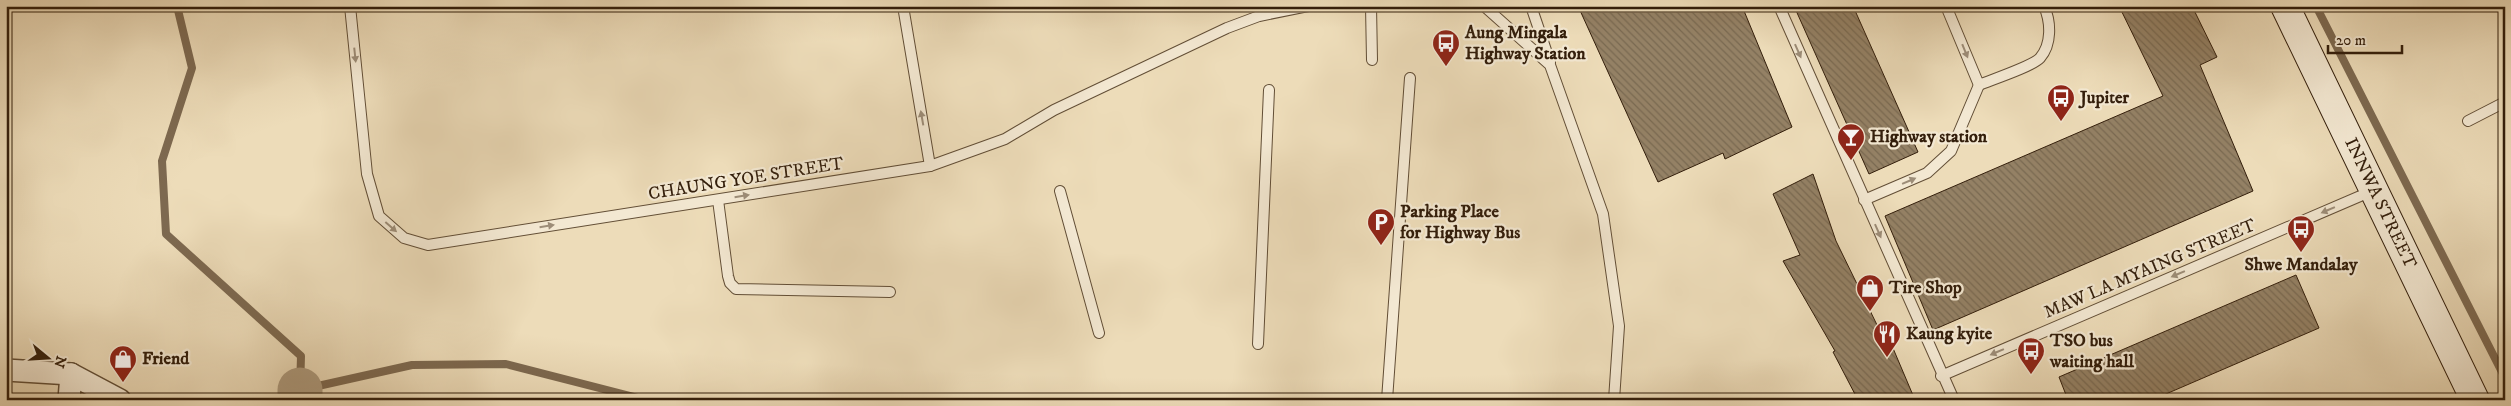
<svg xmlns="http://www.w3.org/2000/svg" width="2511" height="406" font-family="'IM FELL DW Pica',serif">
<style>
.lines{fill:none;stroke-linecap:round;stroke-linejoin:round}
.stream{stroke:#7d6950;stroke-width:8}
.river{stroke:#ae9b7e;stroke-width:45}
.building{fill:url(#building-back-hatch);stroke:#331e0b}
.lane-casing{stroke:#624e36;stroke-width:12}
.street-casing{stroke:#624e36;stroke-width:24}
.secondary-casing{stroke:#331e0b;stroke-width:30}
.lane{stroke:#f3e8d2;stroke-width:10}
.street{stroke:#f3e8d2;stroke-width:21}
.secondary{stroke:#f3e8d2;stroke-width:28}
.oneway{fill:#9d8d78}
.labels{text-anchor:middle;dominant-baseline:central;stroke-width:4.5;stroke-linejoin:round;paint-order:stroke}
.poi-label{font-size:18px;font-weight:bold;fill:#331e0b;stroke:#f3e8d2;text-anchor:start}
.street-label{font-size:18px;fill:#331e0b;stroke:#f3e8d2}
</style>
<defs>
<pattern id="building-back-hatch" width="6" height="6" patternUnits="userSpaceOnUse" patternTransform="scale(1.25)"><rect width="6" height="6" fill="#948165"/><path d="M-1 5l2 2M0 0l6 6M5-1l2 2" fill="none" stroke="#796951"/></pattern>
</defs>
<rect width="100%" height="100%" fill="#eddcb9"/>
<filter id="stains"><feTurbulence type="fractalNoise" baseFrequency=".004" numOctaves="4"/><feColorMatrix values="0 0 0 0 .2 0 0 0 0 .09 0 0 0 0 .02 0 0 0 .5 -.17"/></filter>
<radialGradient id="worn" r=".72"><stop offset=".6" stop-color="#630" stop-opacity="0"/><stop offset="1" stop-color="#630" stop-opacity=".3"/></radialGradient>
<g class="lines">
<!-- stream -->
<g class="stream">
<path d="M177 6 192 68 162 161 166 234 301 356 300 390 412 365 506 364 646 400"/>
<path d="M2316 6 2505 378"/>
</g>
<!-- river -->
<path class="river" d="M300 400V390"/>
</g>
<!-- building -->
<g class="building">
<path d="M1578 6H1742L1792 127 1725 159 1723 153 1658 182Z"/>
<path d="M1794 6H1853L1918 152 1869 174Z"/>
<path d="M2119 6H2192L2217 57 2200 65 2253 191 1933 330 1885 216 2163 96Z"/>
<path d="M1813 174 1836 241 1879 329 1884 327 1915 400H1858L1833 352 1835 351 1783 261 1800 255 1773 194Z"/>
<path d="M2296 275 2319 328 2152 400H2068L2059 377Z"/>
</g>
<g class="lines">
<!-- lane casing -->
<g class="lane-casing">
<g id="lane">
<path d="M350 6 367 174 379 216 404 238 428 245 930 166 1005 139 1054 110 1227 28 1259 16 1308 6"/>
<path d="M903 6 930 166"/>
<path d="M1371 6 1372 60"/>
<path d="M1484 6 1550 65 1603 214 1619 326 1614 400"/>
<path d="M1531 6 1550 62"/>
<path d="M1779 6 1954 400"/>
<path d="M1946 6 1979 85C1991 80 2033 66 2040 58 2052 44 2051 22 2044 6"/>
<path d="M2468 121 2505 102"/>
<path d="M1060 191 1099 333"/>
<path d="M718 200 728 276 730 283 736 289 890 292"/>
<path d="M1864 200 1927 173 1951 151 1979 85"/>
<path d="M1258 344 1269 90"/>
<path d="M1941 376 2372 191"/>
<path d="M1387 400 1410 78"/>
</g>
</g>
<!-- street casing -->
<g class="street-casing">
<g id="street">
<path d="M6 370 71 374 120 400"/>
<path d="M69 400 71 374"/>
</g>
</g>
<!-- secondary casing -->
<g class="secondary-casing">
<g id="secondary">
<path id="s1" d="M2285 6 2475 400"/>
</g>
</g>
<!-- lane -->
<use href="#lane" class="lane"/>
<!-- street -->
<use href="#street" class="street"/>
<!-- secondary -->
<use href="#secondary" class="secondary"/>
</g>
<!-- one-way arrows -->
<defs><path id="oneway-solid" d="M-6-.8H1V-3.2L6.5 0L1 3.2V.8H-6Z" transform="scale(1.25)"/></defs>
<g class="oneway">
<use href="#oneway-solid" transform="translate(1798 51) rotate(66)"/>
<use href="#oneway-solid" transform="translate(1965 51) rotate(68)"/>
<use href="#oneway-solid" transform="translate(355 55) rotate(84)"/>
<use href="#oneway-solid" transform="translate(922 118) rotate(-100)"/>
<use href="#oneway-solid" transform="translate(1909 181) rotate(-23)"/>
<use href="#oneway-solid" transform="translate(742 196) rotate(-9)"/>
<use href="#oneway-solid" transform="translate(2328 210) rotate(157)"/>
<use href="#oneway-solid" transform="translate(547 226) rotate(-9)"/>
<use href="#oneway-solid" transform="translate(391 227) rotate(41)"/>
<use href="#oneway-solid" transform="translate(1878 231) rotate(66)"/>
<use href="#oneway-solid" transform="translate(2178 274) rotate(157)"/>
<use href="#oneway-solid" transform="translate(1997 352) rotate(157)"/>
</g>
<!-- icons -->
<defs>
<g id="bus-pin" transform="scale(1.4375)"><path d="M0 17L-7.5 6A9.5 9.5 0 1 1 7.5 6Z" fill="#8f2418" stroke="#f3e8d2"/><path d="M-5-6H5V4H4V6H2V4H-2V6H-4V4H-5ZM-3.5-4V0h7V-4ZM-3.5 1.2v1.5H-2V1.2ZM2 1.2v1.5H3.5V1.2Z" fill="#fff"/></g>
<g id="bar-pin" transform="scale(1.4375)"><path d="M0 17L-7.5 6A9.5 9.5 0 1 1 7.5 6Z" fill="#8f2418" stroke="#f3e8d2"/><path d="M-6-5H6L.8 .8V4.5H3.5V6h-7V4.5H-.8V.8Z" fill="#fff"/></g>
<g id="parking-pin" transform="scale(1.4375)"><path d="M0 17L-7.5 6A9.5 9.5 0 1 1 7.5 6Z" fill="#8f2418" stroke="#f3e8d2"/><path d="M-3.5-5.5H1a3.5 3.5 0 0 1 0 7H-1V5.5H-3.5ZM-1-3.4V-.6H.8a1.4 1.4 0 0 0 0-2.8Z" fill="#fff"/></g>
<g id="shop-pin" transform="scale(1.4375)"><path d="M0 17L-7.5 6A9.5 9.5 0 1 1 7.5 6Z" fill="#8f2418" stroke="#f3e8d2"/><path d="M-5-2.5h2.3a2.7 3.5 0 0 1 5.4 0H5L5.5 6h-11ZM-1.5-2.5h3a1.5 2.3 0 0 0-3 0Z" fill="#fff"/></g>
<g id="restaurant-pin" transform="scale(1.4375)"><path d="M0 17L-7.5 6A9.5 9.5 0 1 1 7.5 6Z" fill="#8f2418" stroke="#f3e8d2"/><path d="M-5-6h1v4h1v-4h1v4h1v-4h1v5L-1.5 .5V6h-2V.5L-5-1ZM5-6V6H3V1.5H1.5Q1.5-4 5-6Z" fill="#fff"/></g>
</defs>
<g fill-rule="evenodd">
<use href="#bus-pin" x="1446" y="43"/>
<use href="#bus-pin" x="2061" y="98"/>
<use href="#bar-pin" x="1851" y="137"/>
<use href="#parking-pin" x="1381" y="222"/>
<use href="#bus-pin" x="2301" y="229"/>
<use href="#shop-pin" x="1870" y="288"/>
<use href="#restaurant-pin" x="1887" y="334"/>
<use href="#bus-pin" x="2031" y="351"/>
<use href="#shop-pin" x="123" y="359"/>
</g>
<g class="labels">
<!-- poi labels -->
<g class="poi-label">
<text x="1465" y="33">Aung Mingala<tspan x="1465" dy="21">Highway Station</tspan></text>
<text x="2080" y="98">Jupiter</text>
<text x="1870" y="137">Highway station</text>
<text x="1400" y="212">Parking Place<tspan x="1400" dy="21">for Highway Bus</tspan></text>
<text x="2301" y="265" text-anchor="middle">Shwe Mandalay</text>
<text x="1889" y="288">Tire Shop</text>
<text x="1906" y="334">Kaung kyite</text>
<text x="2050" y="341">TSO bus<tspan x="2050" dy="21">waiting hall</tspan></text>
<text x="142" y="359">Friend</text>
</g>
<!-- street labels -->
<g class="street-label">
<text transform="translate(746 179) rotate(-9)">CHAUNG YOE STREET</text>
<text stroke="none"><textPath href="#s1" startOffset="219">INNWA STREET</textPath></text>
<text transform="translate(2150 269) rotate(-23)">MAW LA MYAING STREET</text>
</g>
</g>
<!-- margin -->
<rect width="2511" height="406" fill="none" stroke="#eddcb9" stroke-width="25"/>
<rect x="8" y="8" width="2496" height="391" fill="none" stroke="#331e0b" stroke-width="2.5"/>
<rect x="12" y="12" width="2486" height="381" fill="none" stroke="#331e0b"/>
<!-- north arrow -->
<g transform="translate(48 358) rotate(108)" stroke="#f3e8d2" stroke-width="4" paint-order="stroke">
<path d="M0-4L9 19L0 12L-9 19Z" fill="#331e0b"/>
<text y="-8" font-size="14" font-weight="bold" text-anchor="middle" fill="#331e0b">N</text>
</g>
<!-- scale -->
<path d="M2328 45v8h74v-8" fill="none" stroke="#331e0b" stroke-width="2.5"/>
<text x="2336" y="45" font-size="15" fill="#331e0b" stroke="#f3e8d2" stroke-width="4" paint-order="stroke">20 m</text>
<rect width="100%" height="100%" filter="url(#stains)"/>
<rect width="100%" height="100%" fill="url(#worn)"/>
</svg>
